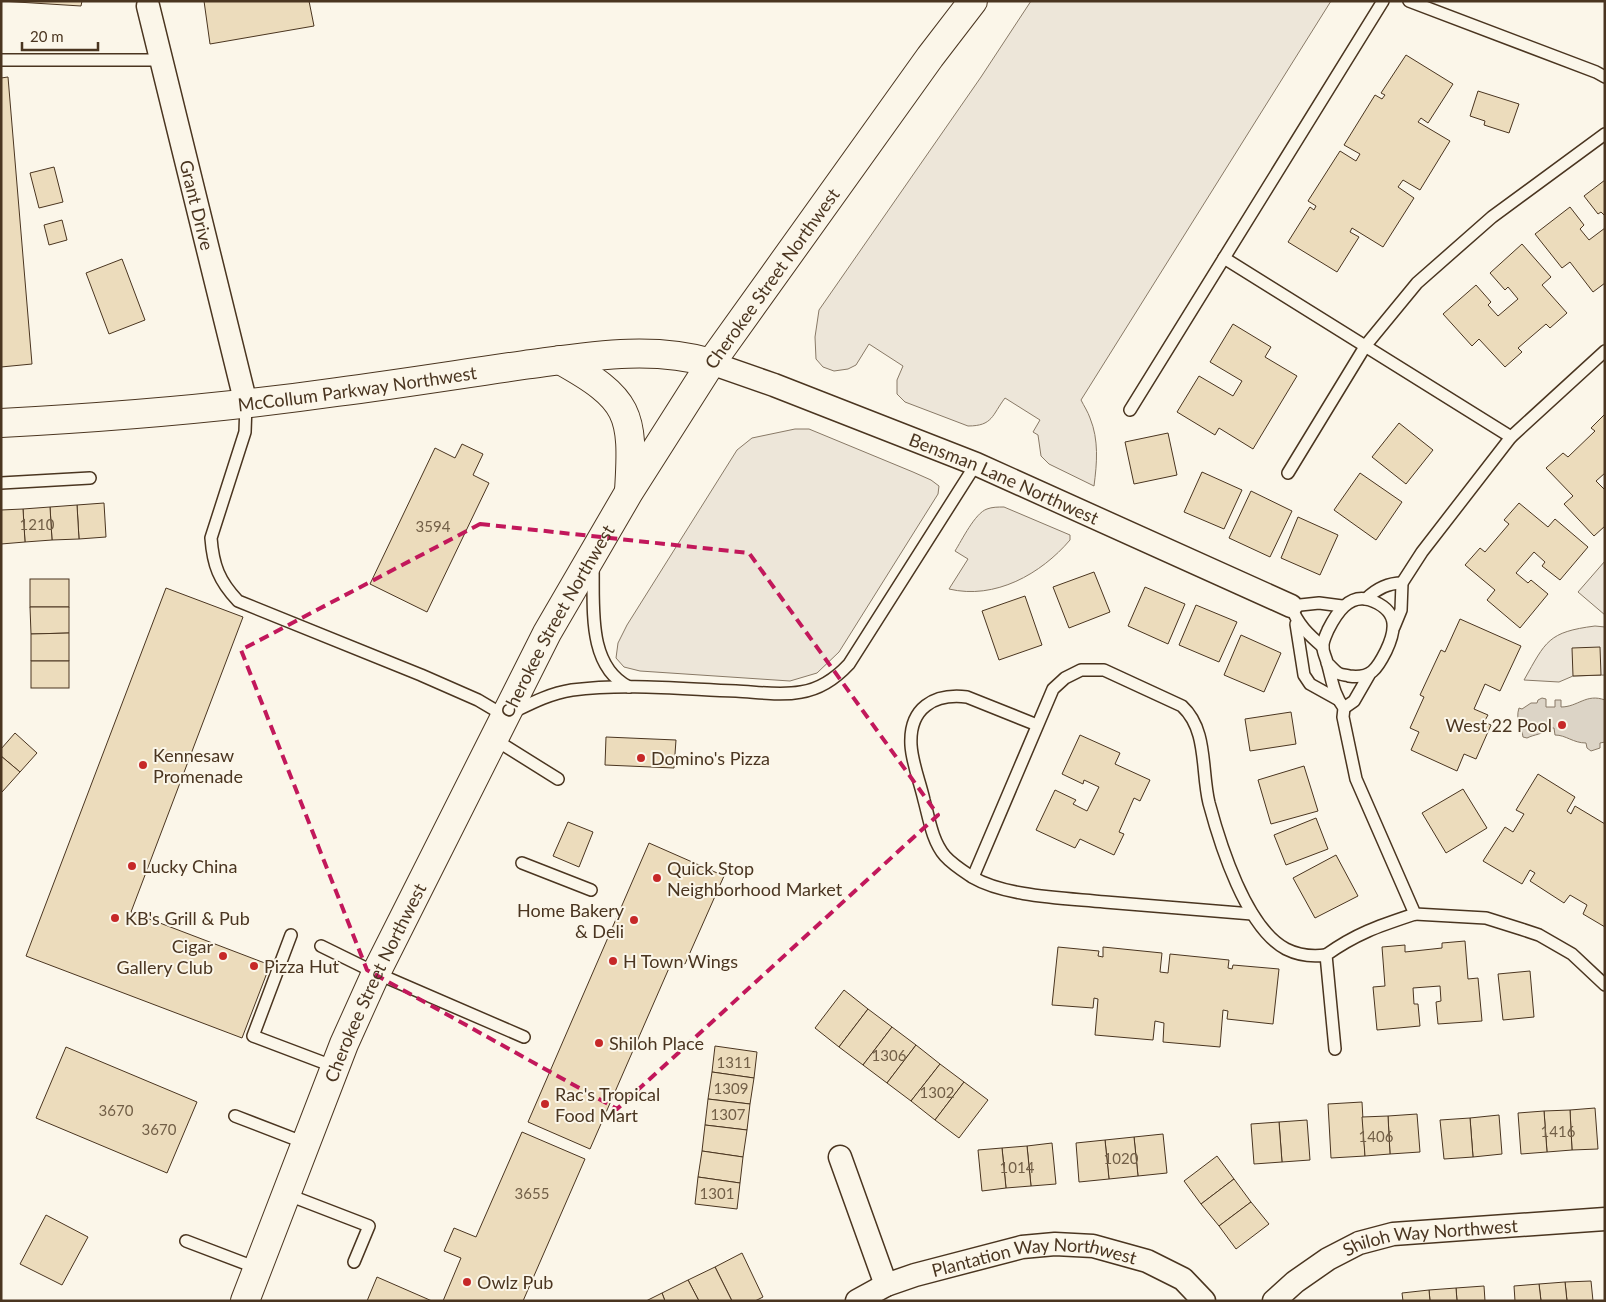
<svg xmlns="http://www.w3.org/2000/svg" width="1606" height="1302" font-family="Lato,sans-serif">
<style>
.green{fill:#ede6d9;stroke:#887966}
.water{fill:#dcd4c6;stroke:#887966}
.building{fill:#ecdcbc;stroke:#4a3520}
.lines{fill:none;stroke-linecap:round;stroke-linejoin:round}
.lane-casing{stroke:#4a3520;stroke-width:14}
.street-casing{stroke:#4a3520;stroke-width:25}
.secondary-casing{stroke:#4a3520;stroke-width:30}
.lane{stroke:#fbf6e9;stroke-width:11}
.street{stroke:#fbf6e9;stroke-width:22}
.secondary{stroke:#fbf6e9;stroke-width:28}
.marked{fill:none;stroke:#c2185b;stroke-width:4;stroke-dasharray:10 6;stroke-linejoin:round}
.poi-dot{fill:#c62828;stroke:#fbf6e9;stroke-width:2}
.labels{text-anchor:middle;dominant-baseline:central;stroke-width:4;stroke-linejoin:round;paint-order:stroke}
.number-label{font-size:15px;fill:#725f47}
.street-label{font-size:18px;fill:#4a3520;stroke:#fbf6e9}
.poi-label{font-size:18px;fill:#4a3520;stroke:#fbf6e9;text-anchor:start}
</style>
<rect width="100%" height="100%" fill="#fbf6e9"/>
<!-- green -->
<g class="green">
<path d="M1031 1H1331L1081 400C1084 406 1088 412 1090 418 1099 440 1097 463 1094 486L1049 464 1041 456 1038 435 1033 432 1040 420 1005 398C992 415 993 426 968 426L905 402 897 394V380L903 366 869 344 856 365 848 369 834 371 823 367 816 359 815 337 819 310 981 77Z"/>
<path d="M795 429H809L913 472 931 480 939 486 938 494 839 652 817 673 790 681 640 671 624 667 616 658 618 643 627 625 737 450 752 438Z"/>
<path d="M1004 507 1070 535V540C1041 574 995 600 949 589L968 559 955 551C962 540 975 513 987 509 992 507 998 507 1004 507Z"/>
<path d="M1605 561V615L1578 592Z"/>
<path d="M1595 626 1605 627V675L1573 676 1559 682 1524 680C1546 641 1548 632 1595 626Z"/>
</g>
<!-- water -->
<path class="water" d="M1542 698 1546 699V707H1555V700H1561V707C1578 707 1586 693 1605 700V742L1600 743V748L1591 751 1587 748 1586 743C1573 743 1566 735 1555 735L1554 728H1549C1542 735 1535 734 1527 738L1523 737C1522 727 1515 720 1519 708L1522 709 1531 703H1537L1538 700Z"/>
<!-- building -->
<g class="building">
<path d="M1 1H82L81 6Z"/>
<path d="M204 1H309L314 26 210 44Z"/>
<path d="M1406 55 1453 84 1428 123 1421 118 1418 122 1450 141 1420 190 1403 180 1398 187 1414 198 1383 247 1352 228 1350 232 1359 237 1337 272 1288 242 1310 207 1314 210 1316 206 1308 201 1340 151 1356 161 1360 154 1344 145 1375 95 1382 99 1385 95 1381 93Z"/>
<path d="M8 77 32 364 1 367V78Z"/>
<path d="M1478 91 1519 104 1509 133 1484 125 1485 121 1470 116Z"/>
<path d="M54 167 63 202 39 208 30 173Z"/>
<path d="M1605 180V216L1601 212 1598 214 1584 196Z"/>
<path d="M1570 207 1584 225 1580 229 1589 240 1605 228V283L1593 292 1570 262 1562 268 1535 234Z"/>
<path d="M62 220 67 240 49 245 44 225Z"/>
<path d="M1522 244 1551 277 1542 285 1567 313 1550 328 1546 324 1518 348 1522 352 1505 367 1479 339 1472 346 1443 314 1476 285 1491 302 1488 305 1498 316 1518 299 1508 287 1505 290 1490 273Z"/>
<path d="M122 259 145 320 109 334 86 273Z"/>
<path d="M1233 324 1271 347 1265 357 1297 376 1253 449 1219 428 1215 435 1177 412 1199 376 1233 396 1242 381 1210 362Z"/>
<path d="M1605 414V473L1596 481 1605 490V526L1594 536 1564 504 1573 496 1546 468 1563 453 1568 457 1595 431 1591 428Z"/>
<path d="M1399 423 1433 450 1406 484 1372 457Z"/>
<path d="M1168 433 1177 475 1134 484 1125 442Z"/>
<path d="M462 444 483 454 473 475 489 483 427 612 370 584 435 448 455 458Z"/>
<path d="M1202 472 1242 490 1224 529 1184 512Z"/>
<path d="M1360 473 1402 502 1376 540 1334 510Z"/>
<path d="M1251 491 1292 511 1270 557 1229 538Z"/>
<path d="M104 503 106 537 79 539 77 505Z"/>
<path d="M1519 503 1548 527 1555 519 1588 547 1560 580 1542 566 1545 562 1534 552 1516 573 1528 583 1531 580 1548 594 1520 628 1487 600 1495 590 1465 565 1480 548 1485 552 1509 524 1504 520Z"/>
<path d="M77 505 79 539 52 540 50 507Z"/>
<path d="M50 507 52 540 25 542 23 509Z"/>
<path d="M23 509 25 542 1 544V510Z"/>
<path d="M1298 517 1338 535 1320 575 1281 558Z"/>
<path d="M1094 572 1110 612 1069 628 1053 587Z"/>
<rect x="30" y="579" width="39" height="28"/>
<path d="M1145 587 1185 604 1168 644 1128 626Z"/>
<path d="M166 588 243 617 131 912 270 965 242 1038 26 956Z"/>
<path d="M1025 596 1042 645 999 660 982 611Z"/>
<path d="M1196 605 1237 622 1219 662 1179 645Z"/>
<path d="M30 607H69V633L31 634Z"/>
<path d="M1460 619 1521 646 1500 691 1485 684 1474 709 1488 715 1484 722 1491 725 1476 759 1464 754 1457 771 1411 750 1419 732 1410 728 1424 697 1420 695 1441 650 1445 652Z"/>
<path d="M69 633V661H31V634Z"/>
<path d="M1241 635 1281 653 1264 692 1224 675Z"/>
<path d="M1600 647 1601 675 1573 676 1572 648Z"/>
<rect x="31" y="661" width="38" height="27"/>
<path d="M1291 712 1296 744 1250 751 1245 719Z"/>
<path d="M15 733 37 753 20 772 1 756V749Z"/>
<path d="M1080 735 1120 753 1115 764 1150 780 1140 801 1134 798 1119 832 1124 834 1114 855 1080 839 1075 848 1036 830 1055 790 1076 800 1073 804 1087 811 1099 787 1084 780 1083 784 1062 774Z"/>
<path d="M606 737 676 740 674 768 605 765Z"/>
<path d="M1 756 20 772 2 792 1 791Z"/>
<path d="M1304 766 1318 811 1271 824 1258 780Z"/>
<path d="M1538 774 1575 797 1567 811 1571 814 1575 806 1605 824V927L1583 914 1587 905 1570 895 1564 903 1530 881 1535 873 1530 870 1522 884 1483 861 1505 827 1513 832 1524 814 1516 810Z"/>
<path d="M1463 789 1487 828 1446 853 1422 813Z"/>
<path d="M1316 818 1328 849 1286 865 1274 835Z"/>
<path d="M568 822 593 832 579 867 553 856Z"/>
<path d="M649 843 724 876 685 964 673 959 590 1149 528 1122Z"/>
<path d="M1336 855 1358 896 1315 918 1293 878Z"/>
<path d="M1465 941 1468 979 1478 978 1482 1021 1438 1024 1436 1002 1441 1001 1440 986 1413 988 1414 1004H1418L1420 1026 1377 1030 1373 987 1385 986 1382 947 1405 945V952L1442 948V943Z"/>
<path d="M1058 947 1099 951 1098 956 1103 957V947L1162 953 1160 972 1168 973 1170 954 1229 960 1228 968 1232 969 1233 965 1279 969 1273 1024 1227 1019 1228 1011 1223 1010 1220 1047 1163 1042 1164 1023 1155 1021 1153 1040 1095 1035 1098 999 1094 998 1093 1008 1052 1005Z"/>
<path d="M1530 971 1534 1017 1503 1020 1498 974Z"/>
<path d="M844 990 868 1009 839 1047 815 1028Z"/>
<path d="M868 1009 892 1027 863 1065 839 1047Z"/>
<path d="M892 1027 916 1045 887 1083 863 1065Z"/>
<path d="M916 1045 940 1064 911 1101 887 1083Z"/>
<path d="M715 1046 757 1052 754 1078 712 1072Z"/>
<path d="M66 1047 197 1102 167 1173 36 1118Z"/>
<path d="M940 1064 964 1082 935 1120 911 1101Z"/>
<path d="M712 1072 754 1078 750 1104 708 1099Z"/>
<path d="M964 1082 988 1100 959 1138 935 1120Z"/>
<path d="M708 1099 750 1104 747 1130 705 1125Z"/>
<path d="M1362 1102 1365 1156 1331 1158 1328 1104Z"/>
<path d="M1595 1108 1598 1149 1572 1150 1570 1110Z"/>
<path d="M1570 1110 1572 1150 1547 1152 1544 1111Z"/>
<path d="M1544 1111 1547 1152 1521 1154 1518 1113Z"/>
<path d="M1417 1114 1420 1152 1390 1154 1388 1116Z"/>
<path d="M1499 1115 1502 1154 1473 1157 1470 1118Z"/>
<path d="M1388 1116 1390 1154 1365 1156 1362 1117Z"/>
<path d="M1470 1118 1473 1157 1444 1159 1440 1120Z"/>
<path d="M1307 1120 1310 1160 1282 1162 1279 1122Z"/>
<path d="M1279 1122 1282 1162 1254 1164 1251 1124Z"/>
<path d="M705 1125 747 1130 743 1157 702 1151Z"/>
<path d="M522 1132 585 1159 523 1301H443L461 1258 444 1251 454 1228 476 1237Z"/>
<path d="M1163 1134 1167 1173 1138 1176 1134 1137Z"/>
<path d="M1134 1137 1138 1176 1109 1179 1105 1140Z"/>
<path d="M1105 1140 1109 1179 1079 1182 1076 1143Z"/>
<path d="M1052 1143 1056 1184 1031 1186 1027 1146Z"/>
<path d="M1027 1146 1031 1186 1006 1188 1002 1148Z"/>
<path d="M1002 1148 1006 1188 982 1191 978 1150Z"/>
<path d="M702 1151 743 1157 740 1183 698 1177Z"/>
<path d="M1217 1156 1234 1179 1201 1204 1184 1181Z"/>
<path d="M698 1177 740 1183 737 1209 695 1204Z"/>
<path d="M1234 1179 1251 1202 1219 1226 1201 1204Z"/>
<path d="M1251 1202 1269 1224 1236 1249 1219 1226Z"/>
<path d="M46 1215 88 1237 62 1285 20 1264Z"/>
<path d="M742 1253 763 1297 755 1301H732L715 1267Z"/>
<path d="M715 1267 732 1301H699L688 1280Z"/>
<path d="M377 1277 432 1301H367Z"/>
<path d="M688 1280 699 1301H665L662 1293Z"/>
<path d="M1591 1281 1593 1301H1567L1565 1282Z"/>
<path d="M1565 1282 1567 1301H1541L1539 1284Z"/>
<path d="M1539 1284 1541 1301H1515L1514 1286Z"/>
<path d="M1484 1286 1485 1301H1457L1456 1288Z"/>
<path d="M1456 1288 1457 1301H1430L1429 1290Z"/>
<path d="M1429 1290 1430 1301H1403L1402 1293Z"/>
<path d="M662 1293 665 1301H646Z"/>
</g>
<g class="lines">
<!-- lane casing -->
<g class="lane-casing">
<g id="lane">
<path d="M1409 1 1596 72 1605 77"/>
<path d="M1 60H161"/>
<path d="M1224 258 1511 437"/>
<path d="M246 404 245 432 211 538C213 565 219 581 238 601L421 675 478 700 505 716C528 705 547 694 572 690 626 683 682 689 736 691 757 692 780 696 801 692 821 689 836 678 849 664L976 464"/>
<path d="M1130 410 1383 1"/>
<path d="M1288 473 1366 345 1417 283 1492 217 1605 134"/>
<path d="M1 483 90 478"/>
<path d="M593 567C594 607 587 666 629 687"/>
<path d="M1366 599C1376 589 1388 583 1402 583"/>
<path d="M1296 624 1304 675 1310 684 1337 699"/>
<path d="M1394 627 1401 610 1402 583 1422 552 1511 437 1605 351"/>
<path d="M1323 647C1309 635 1297 624 1291 606L1319 603 1342 606"/>
<path d="M1327 663C1331 666 1334 671 1338 673 1341 675 1346 675 1349 676 1371 679 1377 669 1386 651 1397 628 1398 610 1370 600 1349 593 1336 614 1328 630 1326 635 1322 642 1323 648 1323 652 1326 658 1327 662 1332 679 1333 694 1344 708L1343 717 1356 779 1415 914 1486 918 1521 929 1539 935 1572 954 1605 985"/>
<path d="M1344 708 1354 701 1369 675"/>
<path d="M1037 725 967 697C934 693 909 708 911 745 912 763 920 782 924 800 929 818 932 841 945 856 952 864 963 871 972 877 1006 897 1066 898 1105 902 1154 906 1203 910 1252 914"/>
<path d="M494 739 558 779"/>
<path d="M522 863 591 890"/>
<path d="M973 877 1053 689 1065 678 1081 670H1104L1182 706C1208 730 1201 770 1209 803 1220 844 1246 928 1286 949 1298 955 1312 957 1326 955"/>
<path d="M291 935 253 1036 335 1067"/>
<path d="M321 946 376 973 524 1037"/>
<path d="M1335 1049 1326 955C1357 933 1379 926 1415 914"/>
<path d="M235 1116 305 1143"/>
<path d="M286 1194 369 1226 354 1262"/>
<path d="M186 1241 257 1268"/>
</g>
</g>
<!-- street casing -->
<g class="street-casing">
<g id="street">
<path id="s1" d="M148 6 246 404"/>
<path id="s2" d="M711 363 774 385 976 464 1291 606"/>
<path d="M840 1157 886 1285"/>
<path id="s3" d="M857 1301 886 1285 915 1275 1022 1247 1055 1244 1093 1246 1147 1261 1183 1279 1204 1301"/>
<path id="s4" d="M1274 1301 1295 1282 1328 1259 1359 1243 1393 1234 1605 1219"/>
</g>
</g>
<!-- secondary casing -->
<g class="secondary-casing">
<g id="secondary">
<path d="M560 360C630 399 634 413 629 491"/>
<path id="s5" d="M1 423C114 417 225 408 337 392 399 384 461 374 524 365 586 357 650 345 711 363"/>
<path id="s6" d="M245 1301 344 1044 376 973 547 633 629 492 711 363 930 57 973 1"/>
</g>
</g>
<!-- lane -->
<use href="#lane" class="lane"/>
<!-- street -->
<use href="#street" class="street"/>
<!-- secondary -->
<use href="#secondary" class="secondary"/>
</g>
<!-- marked area -->
<path class="marked" d="M480 524 749 553 938 815 617 1109 367 970 241 650Z"/>
<!-- markers -->
<g class="poi-dot">
<circle cx="1562" cy="725" r="5"/>
<circle cx="641" cy="758" r="5"/>
<circle cx="143" cy="765" r="5"/>
<circle cx="132" cy="866" r="5"/>
<circle cx="657" cy="878" r="5"/>
<circle cx="115" cy="918" r="5"/>
<circle cx="634" cy="920" r="5"/>
<circle cx="223" cy="956" r="5"/>
<circle cx="613" cy="961" r="5"/>
<circle cx="254" cy="966" r="5"/>
<circle cx="599" cy="1043" r="5"/>
<circle cx="545" cy="1104" r="5"/>
<circle cx="467" cy="1282" r="5"/>
</g>
<g class="labels">
<!-- number labels -->
<g class="number-label">
<text x="37" y="524">1210</text>
<text x="433" y="526">3594</text>
<text x="889" y="1055">1306</text>
<text x="734" y="1062">1311</text>
<text x="731" y="1088">1309</text>
<text x="937" y="1092">1302</text>
<text x="116" y="1110">3670</text>
<text x="728" y="1114">1307</text>
<text x="159" y="1129">3670</text>
<text x="1558" y="1131">1416</text>
<text x="1376" y="1136">1406</text>
<text x="1121" y="1158">1020</text>
<text x="1017" y="1167">1014</text>
<text x="532" y="1193">3655</text>
<text x="717" y="1193">1301</text>
</g>
<!-- street labels -->
<g class="street-label">
<text stroke="none"><textPath href="#s1" startOffset="205">Grant Drive</textPath></text>
<text stroke="none"><textPath href="#s6" startOffset="1154">Cherokee Street Northwest</textPath></text>
<text stroke="none"><textPath href="#s5" startOffset="358">McCollum Parkway Northwest</textPath></text>
<text stroke="none"><textPath href="#s2" startOffset="315">Bensman Lane Northwest</textPath></text>
<text stroke="none"><textPath href="#s6" startOffset="749">Cherokee Street Northwest</textPath></text>
<text stroke="none"><textPath href="#s6" startOffset="344">Cherokee Street Northwest</textPath></text>
<text stroke="none"><textPath href="#s4" startOffset="175">Shiloh Way Northwest</textPath></text>
<text stroke="none"><textPath href="#s3" startOffset="186">Plantation Way Northwest</textPath></text>
</g>
<!-- poi labels -->
<g class="poi-label">
<text x="1552" y="725" text-anchor="end">West 22 Pool</text>
<text x="153" y="755">Kennesaw<tspan x="153" dy="21">Promenade</tspan></text>
<text x="651" y="758">Domino's Pizza</text>
<text x="142" y="866">Lucky China</text>
<text x="667" y="868">Quick Stop<tspan x="667" dy="21">Neighborhood Market</tspan></text>
<text x="624" y="910" text-anchor="end">Home Bakery<tspan x="624" dy="21">&amp; Deli</tspan></text>
<text x="125" y="918">KB's Grill &amp; Pub</text>
<text x="213" y="946" text-anchor="end">Cigar<tspan x="213" dy="21">Gallery Club</tspan></text>
<text x="623" y="961">H Town Wings</text>
<text x="264" y="966">Pizza Hut</text>
<text x="609" y="1043">Shiloh Place</text>
<text x="555" y="1094">Rac's Tropical<tspan x="555" dy="21">Food Mart</tspan></text>
<text x="477" y="1282">Owlz Pub</text>
</g>
</g>
<!-- border -->
<rect width="1606" height="1302" fill="none" stroke="#4a3520" stroke-width="5"/>
<!-- scale -->
<path d="M22 42v8h76v-8" fill="none" stroke="#4a3520" stroke-width="2.5"/>
<text x="30" y="42" font-size="15" fill="#4a3520" stroke="#fbf6e9" stroke-width="4" paint-order="stroke">20 m</text>
</svg>
